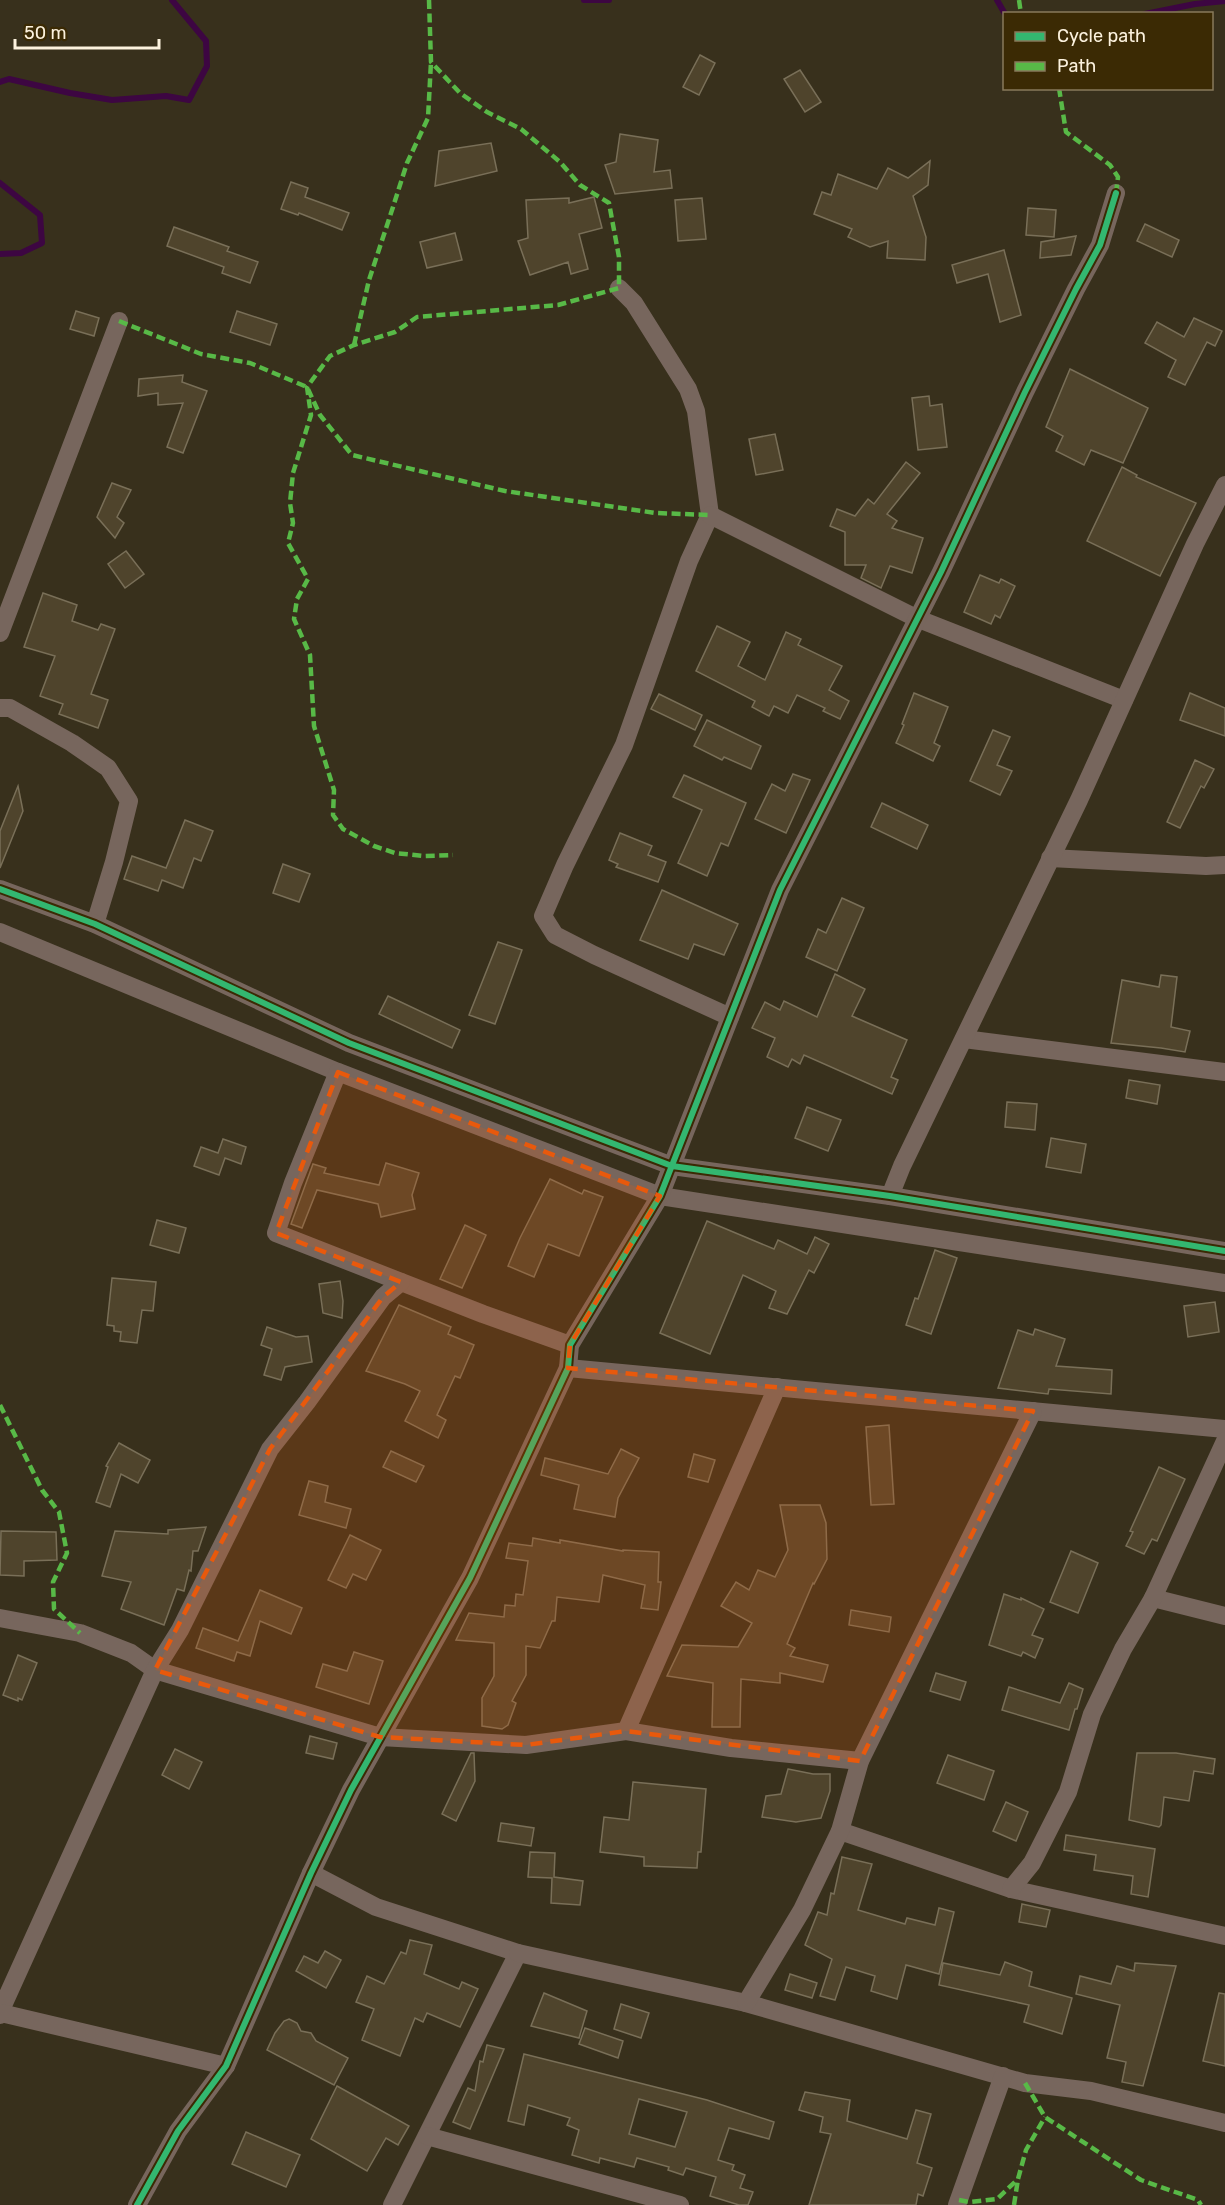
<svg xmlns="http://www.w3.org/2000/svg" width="1225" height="2205" font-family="Rubik,sans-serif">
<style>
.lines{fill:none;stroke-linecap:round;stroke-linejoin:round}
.stream{stroke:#3d0642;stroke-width:6}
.building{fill:#4f442c;stroke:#796f58;stroke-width:1.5;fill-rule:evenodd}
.minor{stroke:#77665d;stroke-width:18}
.quiet{stroke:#58b947;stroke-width:4.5;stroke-dasharray:9 4.5;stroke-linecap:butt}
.cycleway-casing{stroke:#3b2a04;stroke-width:10}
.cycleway{stroke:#33b770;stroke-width:6}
.marked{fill:#e8590c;fill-opacity:0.2;stroke:#e8590c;stroke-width:4.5;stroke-dasharray:12 8;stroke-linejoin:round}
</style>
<rect width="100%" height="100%" fill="#38301c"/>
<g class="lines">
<!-- stream -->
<g class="stream">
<path d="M584 0H609"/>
<path d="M997 0 1005 14"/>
<path d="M1145 14 1195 4 1225 1"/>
<path d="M0 82 9 79 70 93 112 100 166 96 189 100 207 66 206 41 172 0"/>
<path d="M0 183 40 215 42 243 21 253 0 254"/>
</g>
</g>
<!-- building -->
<g class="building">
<path d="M700 55 715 63 699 95 683 87Z"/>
<path d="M800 70 821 102 805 112 784 79Z"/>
<path d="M620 134 658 140 654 172 670 170 672 188 615 194 605 165 616 162Z"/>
<path d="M491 143 497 171 435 186 439 151Z"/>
<path d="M930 161 928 185 913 196 926 237 925 260 887 258 888 241 870 247 848 237 852 229 814 214 822 192 831 195 838 174 877 189 888 168 908 178Z"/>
<path d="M291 182 308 188 305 197 349 213 342 230 299 213 298 215 281 209Z"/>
<path d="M594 197 602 228 579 234 588 269 571 274 568 262 530 275 518 241 528 238 526 200 569 198V203Z"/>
<path d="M702 198 706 239 678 241 675 200Z"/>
<path d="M1028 208 1056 210 1054 237 1026 235Z"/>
<path d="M1145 224 1179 240 1172 257 1137 241Z"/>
<path d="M174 227 229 247 227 251 258 262 250 283 222 273 224 267 167 246Z"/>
<path d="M455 233 462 260 427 268 420 242Z"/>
<path d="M1076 236 1071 255 1040 258 1041 242Z"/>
<path d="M1004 250 1021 315 1000 322 988 274 957 283 952 265Z"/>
<path d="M76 311 99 318 94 336 70 329Z"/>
<path d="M237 311 277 324 270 345 230 332Z"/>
<path d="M1194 318 1222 331 1215 346 1207 342 1185 385 1168 377 1176 360 1145 343 1157 322 1184 337Z"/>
<path d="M1070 369 1148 408 1123 463 1091 450 1084 465 1056 451 1063 436 1046 427Z"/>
<path d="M183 375 182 382 207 391 183 453 167 447 183 403 158 405V393L138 396 139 379Z"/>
<path d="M929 396 930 406 942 404 947 447 918 450 912 398Z"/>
<path d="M775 434 783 470 756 475 749 439Z"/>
<path d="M906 462 920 473 887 514 897 521 892 528 923 538 912 573 890 566 881 588 861 578 866 565H845V532L830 526 837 509 855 516 868 499 874 504Z"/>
<path d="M1122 467 1137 475 1136 477 1196 503 1160 576 1087 541Z"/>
<path d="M112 483 131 490 117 517 124 523 115 538 97 517Z"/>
<path d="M126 551 144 574 125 588 108 564Z"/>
<path d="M980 575 999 583 1001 579 1015 586 1000 618 995 615 991 624 964 612Z"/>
<path d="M43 593 77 605 72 621 98 630 101 624 115 629 91 694 108 700 98 728 59 714 63 704 40 696 55 656 24 647Z"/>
<path d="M717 626 750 642 738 666 765 680 786 632 801 639 798 645 842 666 829 690 849 701 840 719 823 711 825 708 797 695 788 713 774 706 769 716 752 707 755 701 696 671Z"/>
<path d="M914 693 948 707 934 743 940 746 933 761 896 743 904 725 902 724Z"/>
<path d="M1190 693 1225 708V736L1180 720Z"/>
<path d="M659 694 702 715 695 730 651 709Z"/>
<path d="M707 720 761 746 751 769 724 757 722 760 694 746Z"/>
<path d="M993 730 1010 737 997 765 1012 771 1000 795 970 781Z"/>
<path d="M1195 760 1214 769 1204 788 1201 786 1180 828 1167 822Z"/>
<path d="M793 774 810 780 786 833 755 819 772 784 785 791Z"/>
<path d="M684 775 746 803 728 846 721 843 707 876 678 863 702 810 673 797Z"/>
<path d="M18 786 23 811 0 868V831Z"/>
<path d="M882 803 928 825 917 849 871 827Z"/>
<path d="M185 820 213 831 201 861 194 858 183 888 162 880 158 891 124 879 132 856 166 868Z"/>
<path d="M620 833 652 846 648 855 666 862 658 882 616 867 618 864 609 860Z"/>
<path d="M283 864 310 874 299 902 273 893Z"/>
<path d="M662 890 738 924 724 955 694 944 688 959 640 940Z"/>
<path d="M842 898 864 908 837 971 806 957 818 929 826 933Z"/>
<path d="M498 942 522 950 495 1024 469 1015Z"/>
<path d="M835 974 865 989 852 1016 907 1040 891 1077 898 1080 892 1094 804 1055 800 1064 792 1059 788 1067 767 1057 775 1038 752 1028 765 1002 780 1010 784 1001 817 1017Z"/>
<path d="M1161 975 1177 977 1171 1027 1190 1031 1185 1052 1161 1048 1111 1043 1122 980 1159 987Z"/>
<path d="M388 996 460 1030 452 1048 379 1014Z"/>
<path d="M1129 1080 1160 1085 1157 1104 1126 1098Z"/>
<path d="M1007 1102 1037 1104 1035 1130 1005 1127Z"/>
<path d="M807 1107 841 1120 828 1151 795 1138Z"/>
<path d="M1051 1138 1086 1144 1081 1173 1046 1167Z"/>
<path d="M223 1139 246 1147 241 1164 225 1158 219 1175 194 1166 201 1147 218 1153Z"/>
<path d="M386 1163 419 1173 412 1195 415 1209 381 1217 378 1204 317 1190 302 1228 291 1224 313 1164 326 1168 324 1173 379 1185Z"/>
<path d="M550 1179 582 1194 584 1190 603 1197 579 1256 548 1244 534 1277 508 1266 520 1238Z"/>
<path d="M157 1220 186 1228 179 1253 150 1245Z"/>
<path d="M707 1221 774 1249 778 1240 807 1254 815 1237 829 1244 814 1273 809 1270 787 1314 769 1308 776 1291 743 1275 710 1354 660 1333Z"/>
<path d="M465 1225 486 1235 462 1288 440 1279Z"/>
<path d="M935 1250 957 1258 931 1334 906 1325 915 1298 918 1299Z"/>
<path d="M112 1278 156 1282 153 1311 142 1310 137 1343 120 1341 121 1332 114 1331V1326L107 1325Z"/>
<path d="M340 1281 343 1301 342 1318 323 1313 319 1284Z"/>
<path d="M1215 1302 1219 1332 1188 1337 1184 1306Z"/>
<path d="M399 1305 451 1327 448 1334 474 1345 460 1378 455 1376 437 1415 446 1420 438 1438 405 1421 420 1391 405 1384 366 1371Z"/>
<path d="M267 1327 296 1337 308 1336 312 1362 285 1367 281 1380 264 1375 272 1349 261 1345Z"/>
<path d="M1035 1329 1065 1339 1056 1366 1112 1370 1111 1394 1049 1389 1048 1394 998 1388 1018 1330 1033 1335Z"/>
<path d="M889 1425 894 1504 871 1505 866 1427Z"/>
<path d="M119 1443 150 1460 138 1483 121 1474 110 1507 96 1502 108 1467 106 1466Z"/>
<path d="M621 1449 639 1458 618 1498 615 1517 574 1509 579 1485 541 1475 545 1458 608 1474Z"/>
<path d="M391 1451 424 1466 416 1482 383 1467Z"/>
<path d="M694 1454 715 1460 708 1482 688 1477Z"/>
<path d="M1159 1467 1185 1479 1157 1541 1152 1539 1144 1554 1126 1546 1133 1532 1130 1531Z"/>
<path d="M309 1481 328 1486 325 1502 351 1509 346 1528 299 1515Z"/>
<path d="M780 1505H820L826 1523 827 1559 814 1584 813 1583 787 1644 795 1648 790 1656 828 1665 823 1682 780 1673V1683L741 1679 740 1727H712L713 1683 667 1676 682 1645 738 1647 752 1623 721 1606 736 1582 749 1590 758 1570 775 1577 788 1550Z"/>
<path d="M206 1527 198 1551H193L191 1571 189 1570 184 1591 177 1589 164 1625 121 1609 131 1582 102 1576 115 1531 168 1534V1530Z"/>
<path d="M1 1531 56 1532 57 1560 24 1561V1576L0 1575Z"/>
<path d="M350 1535 381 1550 366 1580 353 1574 346 1588 328 1580Z"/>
<path d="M533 1538 560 1543V1540L623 1551V1550L659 1552 658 1582H661L658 1610 641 1608 645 1585 603 1575 599 1602 557 1597 555 1621H552L540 1648 526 1646V1675L512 1701 516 1703 508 1725 502 1729 482 1726V1698L494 1676V1643L456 1640 469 1613 504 1617 505 1605 515 1606 516 1594 523 1595 528 1561 506 1558 509 1543 532 1546Z"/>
<path d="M1071 1551 1098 1563 1078 1613 1050 1602Z"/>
<path d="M260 1590 302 1608 291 1634 260 1621 250 1656 237 1652 234 1661 196 1648 203 1628 238 1641Z"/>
<path d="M1004 1594 1021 1600V1598L1044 1609 1032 1635 1043 1639 1035 1658 1023 1652 1021 1656 989 1645Z"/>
<path d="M851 1610 891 1617 889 1632 849 1625Z"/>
<path d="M354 1652 383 1661 369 1704 316 1687 323 1664 347 1671Z"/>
<path d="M18 1655 37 1663 22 1700 18 1698V1701L3 1695Z"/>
<path d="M936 1673 966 1682 960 1700 930 1691Z"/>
<path d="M1069 1683 1083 1689 1077 1709H1075L1069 1730 1002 1710 1009 1687 1060 1703Z"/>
<path d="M310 1736 337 1743 333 1759 306 1753Z"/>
<path d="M175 1749 202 1762 189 1789 162 1775Z"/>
<path d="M471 1753H474L475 1781 456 1821 442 1814Z"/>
<path d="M1137 1753H1176L1215 1759 1213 1774 1194 1771 1189 1801 1164 1797 1161 1825 1159 1827 1129 1820Z"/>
<path d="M948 1755 994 1771 984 1800 937 1783Z"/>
<path d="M788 1769 813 1774H830V1791L821 1818 796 1822 762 1817 766 1796 781 1794Z"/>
<path d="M633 1782 706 1789 701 1852H698L697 1868 644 1866V1857L600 1852 604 1817 629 1820Z"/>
<path d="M1006 1802 1028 1812 1016 1841 993 1831Z"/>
<path d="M501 1823 534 1828 531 1846 498 1841Z"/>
<path d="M1066 1835 1155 1849 1148 1897 1131 1894 1133 1876 1094 1870 1096 1855 1064 1850Z"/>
<path d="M530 1852 555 1853 554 1877 583 1881 580 1905 551 1903 552 1878 528 1877Z"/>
<path d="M842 1857 872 1864 858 1910 905 1924 907 1918 935 1925 939 1908 954 1912 939 1974 906 1965 897 1999 871 1991 875 1976 846 1967 835 2000 820 1996 832 1959 805 1945 818 1912 827 1915 831 1893 834 1894Z"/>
<path d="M1022 1904 1050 1910 1046 1927 1019 1922Z"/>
<path d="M410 1940 432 1945 424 1974 459 1989 462 1982 478 1989 460 2027 427 2013 423 2022 415 2018 400 2056 362 2040 374 2009 356 2002 367 1976 384 1984 401 1952 406 1954Z"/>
<path d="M325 1951 341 1960 326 1988 296 1971 304 1956 318 1963Z"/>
<path d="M1005 1962 1032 1972 1029 1986 1072 1998 1062 2034 1024 2022 1029 2005 939 1985 943 1963 1000 1975Z"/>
<path d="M1135 1963 1176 1966 1143 2086 1122 2082 1126 2062 1107 2058 1120 2005 1076 1994 1080 1976 1111 1984 1117 1966 1134 1971Z"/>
<path d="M790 1974 817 1983 812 1998 785 1990Z"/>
<path d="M544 1993 587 2011 579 2038 531 2026Z"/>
<path d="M1219 1993 1225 1994V2066L1203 2061Z"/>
<path d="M621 2004 649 2013 641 2038 614 2029Z"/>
<path d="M289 2019 297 2023 301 2031 311 2033 316 2041 348 2058 334 2085 267 2050 275 2033 284 2021Z"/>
<path d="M585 2028 623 2041 618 2058 579 2044Z"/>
<path d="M487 2045 504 2049 470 2129 453 2122 468 2088 475 2091 480 2061 483 2062Z"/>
<path d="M524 2054 707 2100 774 2122 769 2139 729 2128 718 2160 734 2165 732 2170 745 2175 740 2188 753 2192 748 2205H739L710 2196 716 2177 686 2168 683 2175 668 2170 669 2167 637 2158 634 2167 600 2158 599 2163 572 2155 579 2130 567 2125 570 2118 528 2105 524 2125 508 2121ZM639 2099 687 2112 675 2147 629 2134Z"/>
<path d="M337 2086 409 2126 398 2145 386 2138 367 2171 311 2139Z"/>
<path d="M805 2092 850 2100 847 2121 907 2139 916 2110 931 2114 917 2163 932 2168 923 2196 918 2194 916 2205H809L831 2134 820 2132 823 2117 799 2110Z"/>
<path d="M246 2132 300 2155 286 2187 232 2164Z"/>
</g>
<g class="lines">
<!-- minor -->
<g class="minor">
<path d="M619 288 634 303 688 389 696 411 710 515 689 561 624 745 565 865 543 916 555 935 594 955 730 1017"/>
<path d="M710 515 916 618 1124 700"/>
<path d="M0 633 119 321"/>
<path d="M0 708H10L72 743 108 768 129 801 114 862 95 924"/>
<path d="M1050 858 1206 866 1225 865"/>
<path d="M0 889 95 924 349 1043 672 1166 890 1196 1225 1251"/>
<path d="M0 932 338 1072 660 1196 1225 1283"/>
<path d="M964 1039 1225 1072"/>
<path d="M338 1072 293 1183 276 1233 483 1314 570 1345"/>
<path d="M890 1196 902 1166 1079 800 1195 544 1225 485"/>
<path d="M568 1368 1225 1429"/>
<path d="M1153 1598 1225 1616"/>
<path d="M0 1618 80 1633 131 1653 155 1670 380 1737 526 1745 626 1731 731 1748 860 1761"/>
<path d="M626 1731 777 1387"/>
<path d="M840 1831 1011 1889 1225 1936"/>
<path d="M311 1873 376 1907 518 1953 392 2205"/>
<path d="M1011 1889 1032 1863 1068 1792 1092 1714 1123 1649 1153 1598 1225 1441"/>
<path d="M518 1953 746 2003 1025 2083 1091 2091 1225 2123"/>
<path d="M746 2003 802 1910 840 1831 860 1761 1033 1411"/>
<path d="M0 2012 155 1670 180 1630 270 1449 307 1402 383 1297 401 1282"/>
<path d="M0 2015 1 2013 226 2066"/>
<path d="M427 2136 680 2205"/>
<path d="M137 2205 178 2131 226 2066 311 1873 351 1790 470 1578 568 1368 570 1345 660 1196 780 890 941 572 1025 392 1076 289 1100 245 1116 193"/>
<path d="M957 2205 1003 2076"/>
</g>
<!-- quiet -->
<g class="quiet">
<path d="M429 0 431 62 460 93 487 112 521 129 560 162 580 185 609 203 619 257V288L558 305 417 317 395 332 354 345 330 356 307 387 311 415 293 473 290 503 293 523 288 543 308 579 297 599 294 619 310 655 314 726 334 790 333 815 343 829 374 846 395 853 424 856 453 855"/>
<path d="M1019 0 1021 14"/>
<path d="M1059 88 1066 132 1110 165 1118 177 1116 193"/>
<path d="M119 321 201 354 250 363 307 387 320 415 352 455 505 491 656 513 710 515"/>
<path d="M354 345 369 280 393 207 407 163 428 118 431 62"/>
<path d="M0 1405 42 1490 59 1512 67 1553 53 1582 54 1609 80 1633"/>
<path d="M1025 2083 1045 2117 1141 2180 1198 2200 1201 2205"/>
<path d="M959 2200 969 2202 997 2199 1018 2179 1026 2150 1045 2117"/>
<path d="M1014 2205 1018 2179"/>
</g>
<!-- cycleway casing -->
<g class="cycleway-casing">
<g id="cycleway">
<path d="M0 889 95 924 349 1043 672 1166 890 1196 1225 1251"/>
<path d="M137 2205 178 2131 226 2066 311 1873 351 1790 470 1578 568 1368 570 1345 660 1196 780 890 941 572 1025 392 1076 289 1100 245 1116 193"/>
</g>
</g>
<!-- cycleway -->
<use href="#cycleway" class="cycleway"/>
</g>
<!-- marked area -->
<path class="marked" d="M338 1072 660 1196 570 1345 568 1368 1033 1411 860 1761 626 1731 526 1745 380 1737 155 1670 270 1449 383 1297 401 1282 276 1233Z"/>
<!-- legend -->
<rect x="1003" y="12" width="210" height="78" fill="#3b2a04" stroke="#887a5b" stroke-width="1.5"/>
<rect x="1015" y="32" width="30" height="9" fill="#33b770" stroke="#887a5b" stroke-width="1.5"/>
<text x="1057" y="42" font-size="18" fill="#fcf2de">Cycle path</text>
<rect x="1015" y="62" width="30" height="9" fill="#58b947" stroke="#887a5b" stroke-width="1.5"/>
<text x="1057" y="72" font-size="18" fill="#fcf2de">Path</text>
<!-- scale -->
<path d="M15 39v9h144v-9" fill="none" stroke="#fcf2de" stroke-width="3"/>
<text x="24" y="39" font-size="18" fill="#fcf2de" stroke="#3b2a04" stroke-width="4.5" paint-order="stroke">50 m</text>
</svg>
